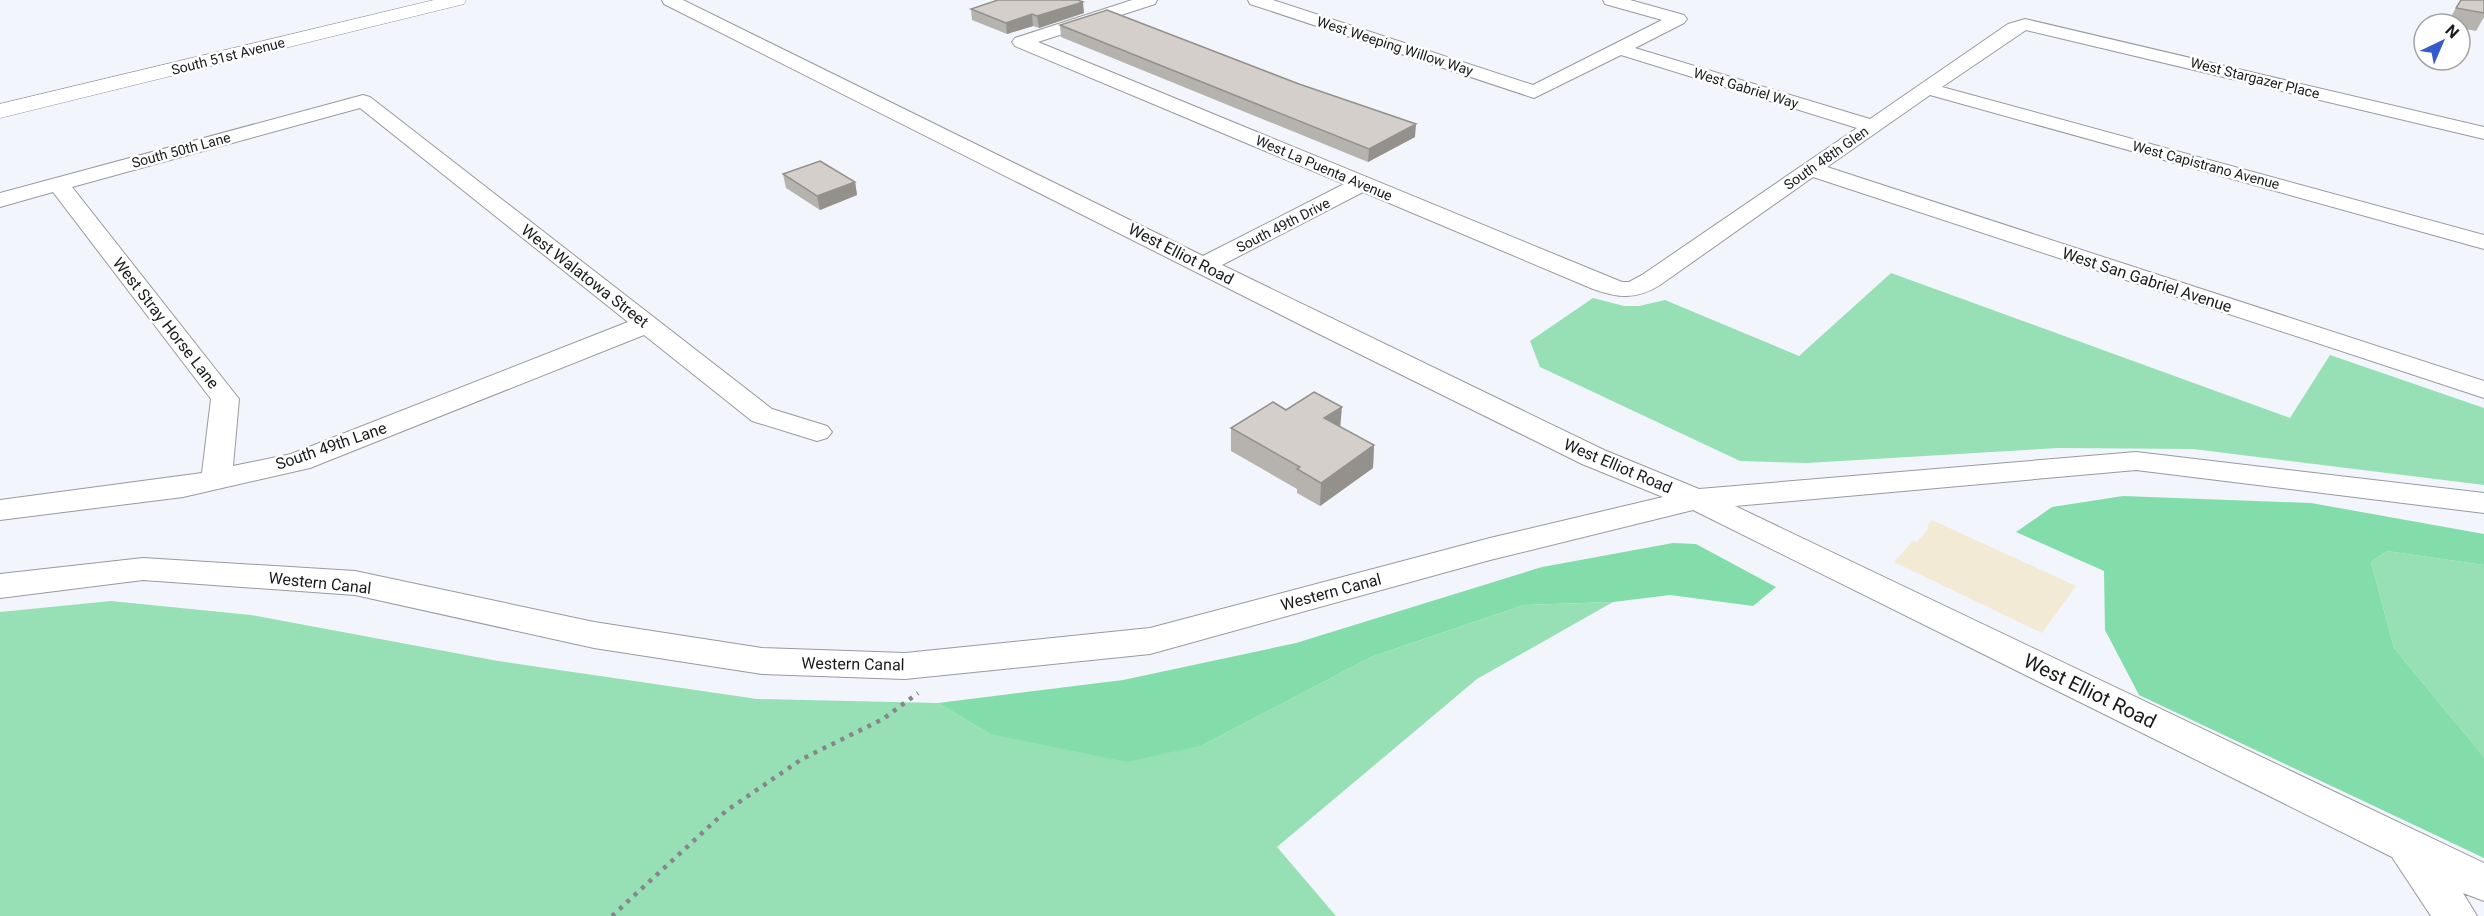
<svg xmlns="http://www.w3.org/2000/svg" width="2484" height="916" font-family="Roboto,sans-serif">
<style>
.industrial{fill:#f3ead5}
.green{fill:#97e0b6}
.forest{fill:#83ddab}
.lines{fill:none;stroke-linecap:round;stroke-linejoin:round}
.minor-casing{stroke:#979a9f;stroke-width:2}
.major-casing{stroke:#979a9f;stroke-width:1}
.path{stroke:#85878b;stroke-width:4.5;stroke-dasharray:4 6;stroke-linecap:butt}
.minor{fill:#fff;fill-rule:evenodd}
.major{fill:#fff;fill-rule:evenodd}
.wall{fill:#b6b2ae}
.shaded-wall{fill:#94918d}
.building{fill:#d4cfca;stroke:#94918d;stroke-width:1.5}
.labels{text-anchor:middle;dominant-baseline:central;stroke-width:5;stroke-linejoin:round;paint-order:stroke}
.far-street-label{font-size:14px;fill:#191a1c;stroke:#fff}
.street-label{font-size:16px;fill:#191a1c;stroke:#fff}
.near-street-label{font-size:20px;fill:#191a1c;stroke:#fff}
</style>
<rect width="100%" height="100%" fill="#f2f5fb"/>
<!-- industrial -->
<path class="industrial" d="M1932 520 2076 586 2042 633 1894 562 1913 541 1917 542 1929 528 1927 526Z"/>
<!-- green -->
<g class="green">
<path d="M1891 273 2290 418 2330 355 2484 408V485L2193 449 2059 448 1807 463 1740 461 1540 367 1530 341 1593 298 1624 306H1639L1665 300 1799 356Z"/>
<path d="M2387 551 2484 565V757L2394 648 2371 562Z"/>
<path d="M111 601 251 615 498 661 757 699 938 703 990 734 1203 745 1371 657 1524 605 1613 602 1477 679 1277 847 1336 916H0V612Z"/>
</g>
<!-- forest -->
<g class="forest">
<path d="M2123 496 2311 503 2484 534V565L2387 551 2371 562 2394 648 2484 757V858L2139 695 2105 630 2104 571 2016 532 2052 507Z"/>
<path d="M1673 543 1696 544 1776 587 1753 606 1670 595 1613 602 1524 605 1371 657 1203 745 1127 762 990 734 938 703 1123 680 1296 643 1542 567Z"/>
</g>
<g class="lines">
<!-- minor casing -->
<g class="minor-casing">
<g id="minor">
<path d="M662 0H683L1203 256 1344 184 1015 46 1012 42 1015 38 1132 0H1157L1155 4 1038 42 1622 282H1629L1642 275 1857 128 1621 55 1534 98 1250 4 1248 0H1273L1533 85 1662 20 1605 4 1603 0H1630L1684 15 1687 19 1684 23 1635 48 1870 119 2008 24 2025 19 2484 127V139L2026 30 1942 87 2484 235V249L1930 95 1827 167 2484 381V398L1813 177 1660 285C1636 300 1618 298 1593 289L1363 192 1222 265 1604 450 1699 489 2136 452 2484 493V513L2136 470 1735 506 2484 863V901L2463 893 2477 916H2431L2392 857 1693 510 1490 560 1150 654 905 679 762 674 594 648 355 595 143 580 0 598V574L143 558 355 571 594 622 762 648 905 653 1150 628 1490 538 1663 497 1582 464 1305 327 664 4Z"/>
<path d="M363 95 370 97 772 409 827 426 832 432 827 438 817 441 752 421 644 335 310 468 183 497 0 520V500L202 473 211 399 53 192 0 207V193ZM360 108 628 322 291 454 233 466 239 399 72 187Z"/>
</g>
</g>
<!-- major casing -->
<g class="major-casing">
<path id="major" d="M434 0H466L464 4 0 118V104Z"/>
</g>
<!-- path -->
<path class="path" d="M612 916 726 811 802 759 883 719 918 693"/>
<!-- minor -->
<use href="#minor" class="minor"/>
<!-- major -->
<use href="#major" class="major"/>
</g>
<!-- wall -->
<g class="wall">
<path d="M2484 0V17L2476 31 2460 28V24H2447L2456 8Z"/>
<path d="M971 9 1084 13 1039 28 1033 26 1007 34 972 20Z"/>
<path d="M1060 25 1415 137 1368 162 1061 37Z"/>
<path d="M783 174 855 182 857 195 820 210 786 188Z"/>
<path d="M1286 410 1340 427 1374 445 1373 468 1320 506 1297 493V489L1231 451V428Z"/>
</g>
<!-- shaded-wall -->
<g class="shaded-wall">
<path d="M1083 2 1084 13 1039 28 1037 16Z"/>
<path d="M1032 14 1033 26 1007 34 1006 23Z"/>
<path d="M1416 124 1415 137 1368 162 1369 149Z"/>
<path d="M855 182 857 195 820 210 817 196Z"/>
<path d="M1342 407 1340 430 1324 418Z"/>
<path d="M1374 445 1373 468 1320 506 1321 483Z"/>
</g>
<!-- building -->
<g class="building">
<path d="M998 0H1078L1083 2 1037 16 1032 14 1006 23 971 9Z"/>
<path d="M2461 0H2484V13L2456 8Z"/>
<path d="M1107 10 1299 84 1416 124 1369 149 1060 25Z"/>
<path d="M820 161 855 182 817 196 783 174Z"/>
<path d="M1314 392 1342 407 1324 418 1374 445 1321 483 1297 469 1300 467 1231 428 1273 402 1286 410Z"/>
</g>
<g class="labels">
<!-- far-street labels -->
<g class="far-street-label">
<text transform="translate(1395 46) rotate(18)">West Weeping Willow Way</text>
<text transform="translate(228 56) rotate(-14)">South 51st Avenue</text>
<text transform="translate(2255 78) rotate(14)">West Stargazer Place</text>
<text transform="translate(1746 88) rotate(17)">West Gabriel Way</text>
<text transform="translate(181 150) rotate(-15)">South 50th Lane</text>
<text transform="translate(1826 158) rotate(-35)">South 48th Glen</text>
<text transform="translate(2206 165) rotate(15)">West Capistrano Avenue</text>
<text transform="translate(1324 168) rotate(23)">West La Puenta Avenue</text>
<text transform="translate(1283 225) rotate(-27)">South 49th Drive</text>
</g>
<!-- street labels -->
<g class="street-label">
<text transform="translate(1181 254) rotate(27)">West Elliot Road</text>
<text transform="translate(585 276) rotate(38)">West Walatowa Street</text>
<text transform="translate(2147 280) rotate(18)">West San Gabriel Avenue</text>
<text transform="translate(166 323) rotate(52)">West Stray Horse Lane</text>
<text transform="translate(331 446) rotate(-19)">South 49th Lane</text>
<text transform="translate(1618 466) rotate(23)">West Elliot Road</text>
<text transform="translate(320 583) rotate(6)">Western Canal</text>
<text transform="translate(1331 592) rotate(-15)">Western Canal</text>
<text transform="translate(853 664) rotate(1)">Western Canal</text>
</g>
<!-- near-street labels -->
<g class="near-street-label">
<text transform="translate(2090 691) rotate(26)">West Elliot Road</text>
</g>
</g>
<!-- north arrow -->
<g transform="translate(2442 42) rotate(44)"><circle r="28" fill="#ffffff" stroke="#a3a3a4" stroke-width="1.5"/>
<path d="M0-4.5L10 22L0 15L-10 22Z" fill="#365acb"/>
<text y="-9" font-size="16" font-weight="bold" text-anchor="middle" fill="#191a1c">N</text>
</g>
</svg>
